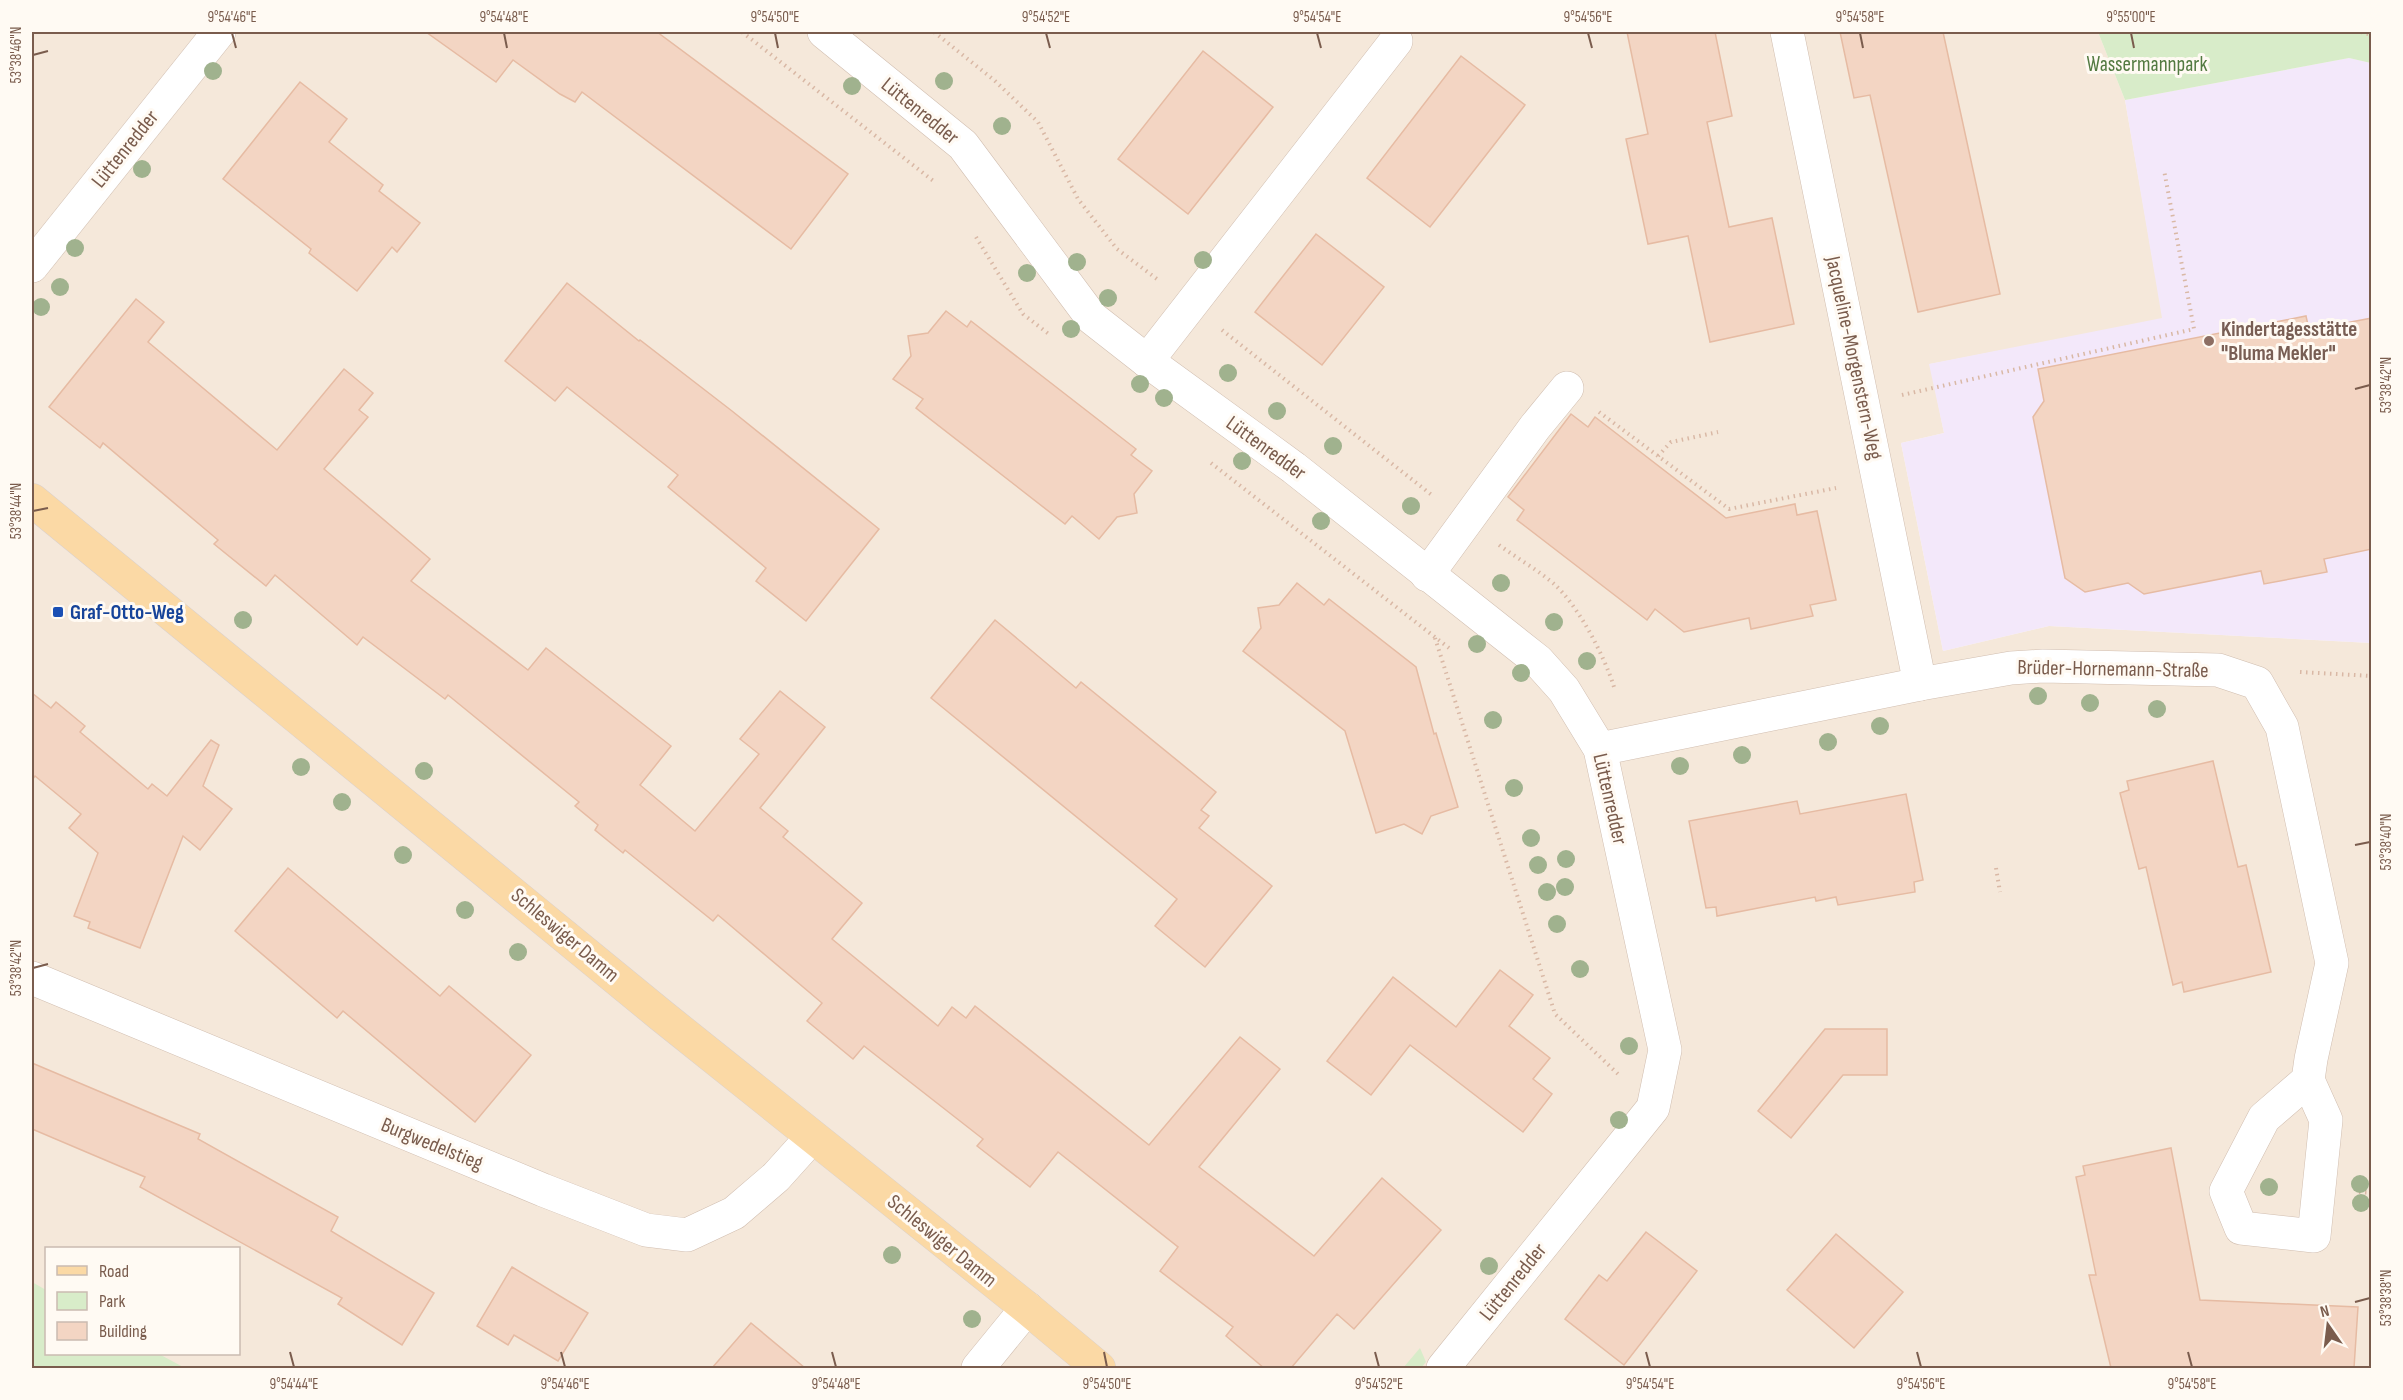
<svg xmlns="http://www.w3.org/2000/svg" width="2403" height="1400" font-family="'Sofia Sans Condensed',sans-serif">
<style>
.residential{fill:#f5e8da;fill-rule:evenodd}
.education{fill:#f3e8fa}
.green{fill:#d8ecc9}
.building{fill:#f3d5c3;stroke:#e6bba3;stroke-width:1.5}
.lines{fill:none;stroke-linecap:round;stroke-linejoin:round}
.minor-casing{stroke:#d1beb0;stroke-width:34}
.major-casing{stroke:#dad1cd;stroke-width:34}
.path{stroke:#d9b8a5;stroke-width:4;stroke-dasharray:1.5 4.5;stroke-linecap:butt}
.minor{stroke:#fff;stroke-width:33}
.major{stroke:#fbd9a5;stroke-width:33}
.tree{fill:#a0b28e}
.ticks{fill:none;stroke:#7a5c4d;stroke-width:2}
.education-dot{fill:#8d6e63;stroke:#fffaf3;stroke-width:2}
.transit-dot{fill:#1a4fb4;stroke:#fffaf3;stroke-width:2}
.labels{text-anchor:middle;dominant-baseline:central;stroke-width:6;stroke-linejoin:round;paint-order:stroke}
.park-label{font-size:21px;fill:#537a41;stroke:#fffaf3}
.street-label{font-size:21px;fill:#7a5c4d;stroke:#fffaf3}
.education-label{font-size:21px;font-weight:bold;fill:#785e54;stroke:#fffaf3;text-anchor:start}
.transit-label{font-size:21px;font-weight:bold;fill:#164399;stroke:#fffaf3;text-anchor:start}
.neatline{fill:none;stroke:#7a5c4d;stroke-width:2}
.ticks-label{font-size:15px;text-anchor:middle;fill:#7a5c4d}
</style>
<rect width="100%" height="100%" fill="#fdf6ec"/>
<!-- residential -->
<path class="residential" d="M32 32H2098L2125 100 2163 319 1930 364 1944 433 1901 443 1943 651 2049 626 2371 643V1368H32ZM46 1248H238V1354H46Z"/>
<!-- education -->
<path class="education" d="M2349 58 2371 63V643L2049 626 1943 651 1901 443 1944 433 1929 364 2162 318 2125 100Z"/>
<!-- green -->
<g class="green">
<path d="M2098 32H2371V63L2349 58 2125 100Z"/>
<path d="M32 1282 46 1290V1354H159L185 1368H32Z"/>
<path d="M1420 1348 1426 1362 1421 1368H1403Z"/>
</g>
<!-- building -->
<g class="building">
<path d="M426 32H657L848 174 791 249 582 92 575 102 560 94 513 60 496 82Z"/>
<path d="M1627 32H1715L1732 116 1707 122 1729 227 1772 218 1794 324 1710 342 1688 236 1648 244 1626 139 1648 134Z"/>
<path d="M1840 32H1943L2000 294 1918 312 1870 95 1854 98Z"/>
<path d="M1203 51 1273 107 1188 214 1118 159Z"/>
<path d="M1461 56 1525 105 1430 227 1367 178Z"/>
<path d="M300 82 347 119 329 142 383 185 379 191 420 223 397 252 392 247 357 291 309 253 311 249 223 179Z"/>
<path d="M1316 234 1384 287 1322 365 1255 312Z"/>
<path d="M567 283 639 341 640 340 732 411 879 529 806 621 756 581 766 568 668 487 678 475 567 387 555 401 505 361Z"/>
<path d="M136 299 164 322 148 342 277 450 344 369 373 393 359 410 368 417 324 469 430 559 411 581 528 670 546 648 671 746 640 785 695 831 759 754 740 739 780 691 825 727 760 808 788 831 783 837 862 903 832 939 938 1026 952 1007 966 1018 975 1006 1149 1145 1240 1037 1280 1069 1199 1167 1314 1256 1382 1178 1441 1230 1354 1329 1337 1314 1291 1368H1264L1226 1336 1233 1327 1160 1271 1178 1247 1058 1152 1030 1187 977 1146 983 1139 864 1046 853 1059 807 1021 822 1003 718 915 713 921 625 850 623 853 595 830 598 825 575 806 579 802 448 695 445 699 363 637 357 645 275 575 266 586 214 544 218 540 103 443 100 448 49 407Z"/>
<path d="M946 311 967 327 971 321 1136 449 1131 455 1152 471 1134 494 1137 513 1117 517 1099 539 1072 516 1065 524 916 408 923 399 893 379 911 356 908 336 928 333Z"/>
<path d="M2306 316 2309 330 2372 318V549L2324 559 2327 572 2264 584 2261 571 2144 594 2128 583 2085 592 2065 578 2033 417 2044 401 2038 369Z"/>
<path d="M1571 414 1588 427 1595 417 1726 518 1795 504 1797 515 1817 511 1836 600 1810 605 1813 616 1751 629 1749 618 1684 632 1655 609 1647 620 1517 520 1524 510 1508 497Z"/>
<path d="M1297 583 1324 605 1329 599 1416 667 1434 734 1436 733 1458 807 1431 816 1422 834 1404 824 1376 833 1345 731 1243 651 1261 628 1258 608 1279 605Z"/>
<path d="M995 620 1076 688 1081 682 1216 792 1201 810 1209 816 1199 828 1272 886 1205 967 1155 926 1177 899 931 698Z"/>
<path d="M32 693 51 708 56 702 85 726 80 732 148 789 152 784 167 796 211 740 219 745 203 786 232 809 200 850 183 836 140 948 88 928 90 922 74 916 98 853 69 828 81 814 35 776 32 780Z"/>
<path d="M2213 761 2238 867 2246 865 2271 972 2184 992 2182 982 2173 985 2146 867 2139 869 2120 793 2129 790 2127 781Z"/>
<path d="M1906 794 1923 880 1914 882 1915 892 1838 905 1836 897 1816 901 1815 897 1717 916 1716 907 1706 908 1689 821 1797 801 1800 814Z"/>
<path d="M288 868 440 996 449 986 531 1055 475 1122 343 1011 337 1018 235 931Z"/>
<path d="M1500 970 1533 995 1509 1026 1550 1058 1533 1079 1552 1094 1523 1132 1410 1045 1371 1095 1327 1061 1393 977 1456 1027Z"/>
<path d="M1825 1029H1887V1075H1843L1791 1138 1758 1111Z"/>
<path d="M32 1063 200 1134 198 1139 338 1217 331 1231 434 1293 402 1345 338 1304 342 1298 140 1187 145 1177 32 1129Z"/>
<path d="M2171 1148 2200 1300 2358 1307 2354 1368H2111L2089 1275H2096L2076 1177 2085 1175 2083 1166Z"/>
<path d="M1646 1232 1697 1271 1624 1365 1565 1319 1599 1275 1607 1281Z"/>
<path d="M1836 1234 1903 1292 1854 1348 1787 1290Z"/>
<path d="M512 1267 588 1313 558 1361 514 1335 508 1345 477 1326Z"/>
<path d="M751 1323 805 1368H712Z"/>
</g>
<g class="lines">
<!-- minor casing -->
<g class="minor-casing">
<g id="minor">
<path d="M824 32 963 145 1092 318 1147 361 1294 468 1538 661 1564 690 1600 749 1665 1050 1653 1108 1443 1368"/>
<path d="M1787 32 1920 684"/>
<path d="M32 266 219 32"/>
<path d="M1147 361 1396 41"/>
<path d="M1427 575 1535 427 1567 388"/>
<path d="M1600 749 1920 684 2011 668 2043 666 2218 670 2257 683 2282 727 2332 963 2311 1059 2308 1080 2264 1118 2226 1191 2241 1228 2314 1236 2326 1120 2308 1080"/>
<path d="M32 978 543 1190 646 1230 687 1235 734 1213 776 1177 812 1137"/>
<path d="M978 1368 1027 1308"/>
</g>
</g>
<!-- major casing -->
<g class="major-casing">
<path id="major" d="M32 500 662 1016 1027 1308 1099 1368"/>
</g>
<!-- path -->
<g class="path">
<path d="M742 32 936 183"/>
<path d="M934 32 994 80 1038 122 1078 199 1117 249 1157 279"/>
<path d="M2361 32 2372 35"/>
<path d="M976 237 1023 314 1050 335"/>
<path d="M1222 330 1433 496"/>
<path d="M1902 395 2194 329 2164 170"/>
<path d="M1599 412 1729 509 1836 488"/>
<path d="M1658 456 1671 442 1718 432"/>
<path d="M1211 463 1449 648"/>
<path d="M1499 545C1517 558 1536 569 1553 583 1578 605 1604 655 1614 687"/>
<path d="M1435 638 1555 1014 1618 1074"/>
<path d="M2300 672 2372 676"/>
<path d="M1996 868 2000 892"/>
<path d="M2359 1192 2372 1193"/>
</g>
<!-- minor -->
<use href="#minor" class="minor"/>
<!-- major -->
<use href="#major" class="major"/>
</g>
<!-- trees -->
<g class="tree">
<circle cx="213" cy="71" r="9"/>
<circle cx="944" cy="81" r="9"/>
<circle cx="852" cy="86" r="9"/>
<circle cx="1002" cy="126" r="9"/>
<circle cx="142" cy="169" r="9"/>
<circle cx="75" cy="248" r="9"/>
<circle cx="1203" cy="260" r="9"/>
<circle cx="1077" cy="262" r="9"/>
<circle cx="1027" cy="273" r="9"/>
<circle cx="60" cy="287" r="9"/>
<circle cx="1108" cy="298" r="9"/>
<circle cx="41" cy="307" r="9"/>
<circle cx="1071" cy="329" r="9"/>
<circle cx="1228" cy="373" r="9"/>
<circle cx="1140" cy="384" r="9"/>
<circle cx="1164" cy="398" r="9"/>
<circle cx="1277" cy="411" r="9"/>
<circle cx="1333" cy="446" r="9"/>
<circle cx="1242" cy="461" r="9"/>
<circle cx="1411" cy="506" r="9"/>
<circle cx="1321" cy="521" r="9"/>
<circle cx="1501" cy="583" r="9"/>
<circle cx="243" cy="620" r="9"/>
<circle cx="1554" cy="622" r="9"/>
<circle cx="1477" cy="644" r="9"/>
<circle cx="1587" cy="661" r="9"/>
<circle cx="1521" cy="673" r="9"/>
<circle cx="2038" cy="696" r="9"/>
<circle cx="2090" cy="703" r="9"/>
<circle cx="2157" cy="709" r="9"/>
<circle cx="1493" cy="720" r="9"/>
<circle cx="1880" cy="726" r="9"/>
<circle cx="1828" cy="742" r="9"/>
<circle cx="1742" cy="755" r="9"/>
<circle cx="1680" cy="766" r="9"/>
<circle cx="301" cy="767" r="9"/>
<circle cx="424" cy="771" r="9"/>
<circle cx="1514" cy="788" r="9"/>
<circle cx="342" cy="802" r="9"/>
<circle cx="1531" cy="838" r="9"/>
<circle cx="403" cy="855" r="9"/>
<circle cx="1566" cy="859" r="9"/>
<circle cx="1538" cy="865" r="9"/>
<circle cx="1565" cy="887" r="9"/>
<circle cx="1547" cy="892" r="9"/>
<circle cx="465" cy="910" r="9"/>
<circle cx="1557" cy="924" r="9"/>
<circle cx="518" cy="952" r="9"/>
<circle cx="1580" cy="969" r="9"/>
<circle cx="1629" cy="1046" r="9"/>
<circle cx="1619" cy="1120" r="9"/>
<circle cx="2360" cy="1184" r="9"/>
<circle cx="2269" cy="1187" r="9"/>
<circle cx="2361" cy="1203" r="9"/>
<circle cx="892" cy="1255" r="9"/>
<circle cx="1489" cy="1266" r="9"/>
<circle cx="972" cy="1319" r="9"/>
</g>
<!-- ticks -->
<path class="ticks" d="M232 33 236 48M504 33 507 48M775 33 778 48M1046 33 1050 48M1317 33 1321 48M1588 33 1592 48M1860 33 1863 48M2131 33 2134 48M33 55 48 51M2355 389 2370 385M33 511 48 508M2355 845 2370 842M33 968 48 964M2355 1302 2370 1298M290 1352 294 1367M561 1352 565 1367M832 1352 836 1367M1104 1352 1107 1367M1375 1352 1379 1367M1646 1352 1650 1367M1917 1352 1921 1367M2188 1352 2192 1367"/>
<!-- markers -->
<circle class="education-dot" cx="2209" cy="341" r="6"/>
<rect class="transit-dot" x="52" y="606" width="12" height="12" rx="3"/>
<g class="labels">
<!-- park labels -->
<g class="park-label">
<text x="2147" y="64">Wassermannpark</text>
</g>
<!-- street labels -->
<g class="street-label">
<text transform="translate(920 111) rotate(39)">Lüttenredder</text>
<text transform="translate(125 149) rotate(-51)">Lüttenredder</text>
<text transform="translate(1854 358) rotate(78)">Jacqueline-Morgenstern-Weg</text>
<text transform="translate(1266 448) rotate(36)">Lüttenredder</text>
<text transform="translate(2113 669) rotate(1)">Brüder-Hornemann-Straße</text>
<text transform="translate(1610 799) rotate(77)">Lüttenredder</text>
<text transform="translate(565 935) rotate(40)">Schleswiger Damm</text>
<text transform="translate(432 1144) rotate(22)">Burgwedelstieg</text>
<text transform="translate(942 1241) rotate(39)">Schleswiger Damm</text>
<text transform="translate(1513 1282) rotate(-51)">Lüttenredder</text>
</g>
<!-- education labels -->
<g class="education-label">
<text x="2221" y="329">Kindertagesstätte<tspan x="2221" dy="24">"Bluma Mekler"</tspan></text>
</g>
<!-- transit labels -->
<g class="transit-label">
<text x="70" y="612">Graf-Otto-Weg</text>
</g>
</g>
<!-- border -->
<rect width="2403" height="1400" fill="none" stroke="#fffaf3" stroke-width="66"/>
<!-- legend -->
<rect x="45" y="1247" width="195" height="108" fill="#fffaf3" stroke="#cabbb1" stroke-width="1.5"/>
<rect x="57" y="1266" width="30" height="9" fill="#fbd9a5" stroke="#cabbb1" stroke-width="1.5"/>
<text x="99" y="1277" font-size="18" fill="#7a5c4d">Road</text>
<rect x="57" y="1292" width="30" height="18" fill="#d8ecc9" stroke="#cabbb1" stroke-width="1.5"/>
<text x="99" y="1307" font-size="18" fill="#7a5c4d">Park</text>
<rect x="57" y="1322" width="30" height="18" fill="#f3d5c3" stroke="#cabbb1" stroke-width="1.5"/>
<text x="99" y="1337" font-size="18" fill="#7a5c4d">Building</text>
<!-- north arrow -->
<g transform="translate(2328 1325) rotate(346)" stroke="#fffaf3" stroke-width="4.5" paint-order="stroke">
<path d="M0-4.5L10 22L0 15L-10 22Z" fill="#7a5c4d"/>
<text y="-9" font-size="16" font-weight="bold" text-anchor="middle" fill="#7a5c4d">N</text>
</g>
<rect x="33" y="33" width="2337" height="1334" class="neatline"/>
<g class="ticks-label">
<text x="232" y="22">9°54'46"E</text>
<text x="504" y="22">9°54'48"E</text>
<text x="775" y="22">9°54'50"E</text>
<text x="1046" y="22">9°54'52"E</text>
<text x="1317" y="22">9°54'54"E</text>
<text x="1588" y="22">9°54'56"E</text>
<text x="1860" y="22">9°54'58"E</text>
<text x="2131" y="22">9°55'00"E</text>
<text transform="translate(16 55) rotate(-90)" y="5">53°38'46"N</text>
<text transform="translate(2386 385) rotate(-90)" y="5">53°38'42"N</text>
<text transform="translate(16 511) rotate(-90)" y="5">53°38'44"N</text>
<text transform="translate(2386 842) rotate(-90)" y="5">53°38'40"N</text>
<text transform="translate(16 968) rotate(-90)" y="5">53°38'42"N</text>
<text transform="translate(2386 1298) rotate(-90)" y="5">53°38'38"N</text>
<text x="294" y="1389">9°54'44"E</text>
<text x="565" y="1389">9°54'46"E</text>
<text x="836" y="1389">9°54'48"E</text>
<text x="1107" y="1389">9°54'50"E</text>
<text x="1379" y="1389">9°54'52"E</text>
<text x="1650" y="1389">9°54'54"E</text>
<text x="1921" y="1389">9°54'56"E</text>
<text x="2192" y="1389">9°54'58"E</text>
</g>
</svg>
